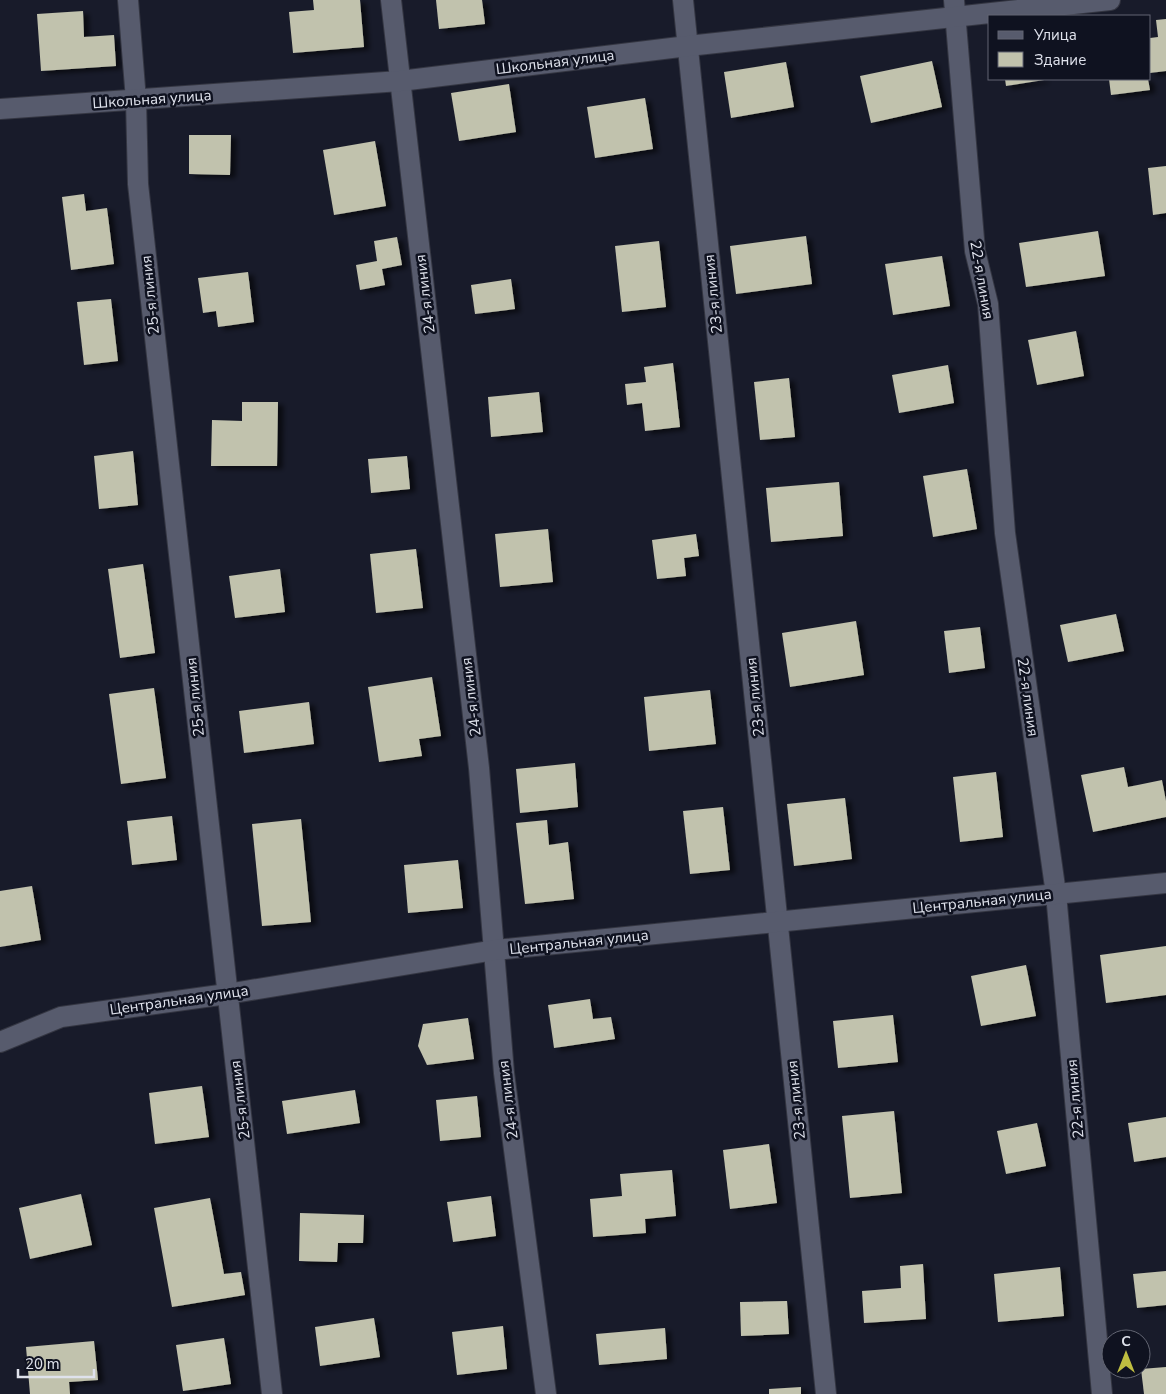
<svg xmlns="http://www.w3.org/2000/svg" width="1166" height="1394" font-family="'Nunito Sans',sans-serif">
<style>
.building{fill:#c1c2ad;filter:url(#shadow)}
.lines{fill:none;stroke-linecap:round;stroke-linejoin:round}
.minor-casing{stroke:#343642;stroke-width:22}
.minor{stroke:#575b6d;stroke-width:20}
.labels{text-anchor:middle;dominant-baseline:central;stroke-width:5;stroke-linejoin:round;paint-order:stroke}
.street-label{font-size:15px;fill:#dfe2ec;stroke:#0f1220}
</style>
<defs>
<filter id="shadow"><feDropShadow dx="5.5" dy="3" stdDeviation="2.5" flood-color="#0009"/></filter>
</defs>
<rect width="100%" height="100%" fill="#181b2a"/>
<!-- building -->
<g class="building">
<path d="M313 0H360L364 47 293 53 289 12 314 10Z"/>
<path d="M436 0H482L485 24 439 29Z"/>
<path d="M83 11 84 37 114 35 116 66 41 71 37 14Z"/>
<path d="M1166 19V71L1150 73V38L1158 37 1156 20Z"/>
<path d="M932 61 942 107 871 123 860 76Z"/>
<path d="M786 62 794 107 731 118 724 72Z"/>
<path d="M1005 79H1044V80L1006 86Z"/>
<path d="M1109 79H1148L1150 90 1111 95Z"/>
<path d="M509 84 516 132 459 141 451 93Z"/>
<path d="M645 98 653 149 595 158 587 107Z"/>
<path d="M189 135H231L230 175 189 174Z"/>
<path d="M375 141 386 206 334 215 323 150Z"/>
<path d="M1166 166V213L1153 215 1148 168Z"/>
<path d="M84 194 86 211 107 208 114 264 71 270 62 197Z"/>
<path d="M1098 231 1105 276 1026 287 1019 243Z"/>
<path d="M806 236 812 284 736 294 730 246Z"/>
<path d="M397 237 402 265 382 269 385 285 360 290 356 265 377 261 374 241Z"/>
<path d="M659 241 666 307 622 312 615 246Z"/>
<path d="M942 256 950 306 893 315 885 264Z"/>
<path d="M248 272 254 322 218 327 216 311 203 313 198 278Z"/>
<path d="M511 279 515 309 475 314 471 285Z"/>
<path d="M111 299 118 361 84 365 77 302Z"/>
<path d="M1076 331 1084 376 1037 385 1028 340Z"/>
<path d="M673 363 680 427 645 431 642 403 627 405 625 384 646 382 644 367Z"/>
<path d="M948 365 954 403 899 413 892 375Z"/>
<path d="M789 378 795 437 760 440 754 382Z"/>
<path d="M539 392 543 432 491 437 488 397Z"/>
<path d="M242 402H278L277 466H211L212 420 242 421Z"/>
<path d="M133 451 138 505 99 509 94 456Z"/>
<path d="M407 456 410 489 371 493 368 459Z"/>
<path d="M967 469 977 529 933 537 923 476Z"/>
<path d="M839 482 843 536 771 542 766 488Z"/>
<path d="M548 529 553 582 500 587 495 534Z"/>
<path d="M696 534 699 556 684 558 686 576 657 579 652 540Z"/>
<path d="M416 549 423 608 376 613 370 554Z"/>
<path d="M143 564 155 653 120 658 108 569Z"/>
<path d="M280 569 285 612 235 618 229 576Z"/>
<path d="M1116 614 1124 651 1068 662 1060 625Z"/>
<path d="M856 621 864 675 790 687 782 633Z"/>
<path d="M980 627 985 668 949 673 944 631Z"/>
<path d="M432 677 441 736 419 739 422 756 379 762 368 687Z"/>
<path d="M154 688 166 778 121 784 109 694Z"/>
<path d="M710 690 716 744 649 751 644 697Z"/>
<path d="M309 702 314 744 244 753 239 711Z"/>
<path d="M575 763 578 807 520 813 516 769Z"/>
<path d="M1124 767 1128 787 1162 780 1166 801V817L1093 832 1081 775Z"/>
<path d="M996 772 1003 837 960 842 953 777Z"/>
<path d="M845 798 852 859 794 866 787 804Z"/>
<path d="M723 807 730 870 690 874 683 811Z"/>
<path d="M172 816 177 860 132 865 127 821Z"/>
<path d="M301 819 311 922 262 926 252 824Z"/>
<path d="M547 820 549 845 568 842 574 899 525 904 516 823Z"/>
<path d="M458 860 463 908 408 913 404 865Z"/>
<path d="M32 886 41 940 0 947V891Z"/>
<path d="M1166 946V995L1106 1003 1100 955Z"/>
<path d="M1026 965 1036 1016 981 1026 971 976Z"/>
<path d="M590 999 593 1019 611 1017 615 1039 554 1048 548 1005Z"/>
<path d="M893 1015 898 1062 838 1068 833 1021Z"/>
<path d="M468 1018 474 1059 427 1065 418 1046 423 1024Z"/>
<path d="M202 1086 209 1137 155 1144 149 1093Z"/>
<path d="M355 1090 360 1123 287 1134 282 1101Z"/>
<path d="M477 1096 481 1137 440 1141 436 1100Z"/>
<path d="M894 1111 902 1193 850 1198 842 1116Z"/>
<path d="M1166 1117V1157L1134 1162 1128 1123Z"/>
<path d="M1037 1123 1046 1166 1006 1174 997 1131Z"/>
<path d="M769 1144 777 1203 730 1209 723 1150Z"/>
<path d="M672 1170 676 1216 645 1219 646 1233 593 1237 590 1199 622 1196 620 1174Z"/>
<path d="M81 1194 92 1245 30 1259 19 1208Z"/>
<path d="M491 1196 496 1236 453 1242 447 1202Z"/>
<path d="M210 1198 224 1274 241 1272 245 1295 172 1307 154 1208Z"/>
<path d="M300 1213 364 1215 363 1243H338L337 1262 299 1261Z"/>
<path d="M923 1264 926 1319 864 1323 862 1291 901 1288 900 1266Z"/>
<path d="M1060 1267 1064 1316 998 1322 994 1274Z"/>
<path d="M1166 1271V1305L1137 1308 1133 1274Z"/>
<path d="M787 1301 789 1334 741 1336 740 1302Z"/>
<path d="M374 1318 380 1357 320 1366 315 1327Z"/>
<path d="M503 1326 507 1369 457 1375 452 1332Z"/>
<path d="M665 1328 667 1359 599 1365 596 1334Z"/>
<path d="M224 1338 231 1384 183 1391 176 1345Z"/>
<path d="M94 1341 98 1380 69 1382 70 1394H30L26 1347Z"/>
<path d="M1166 1367V1394H1144L1141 1369Z"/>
<path d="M801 1387V1394H769V1389Z"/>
</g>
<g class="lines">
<!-- minor casing -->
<g class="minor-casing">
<g id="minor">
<path d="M128 0 136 100 138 184 272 1394"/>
<path d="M391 0 479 768 504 1073 546 1394"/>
<path d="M683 0 826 1394"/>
<path d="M954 0 975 251 988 304 1005 533 1056 894 1102 1394"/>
<path d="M0 109 400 81 688 46 1110 0"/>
<path d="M0 1042 61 1017 227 994 495 950 1166 883"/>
</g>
</g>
<!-- minor -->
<use href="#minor" class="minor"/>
</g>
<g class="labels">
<!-- street labels -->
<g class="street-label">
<text transform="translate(555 62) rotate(-7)">Школьная улица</text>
<text transform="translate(152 99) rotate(-4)">Школьная улица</text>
<text transform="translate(982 280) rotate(80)">22-я линия</text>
<text transform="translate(425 294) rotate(-97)">24-я линия</text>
<text transform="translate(713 294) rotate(-96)">23-я линия</text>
<text transform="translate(150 295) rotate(-96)">25-я линия</text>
<text transform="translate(195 697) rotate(-96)">25-я линия</text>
<text transform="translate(471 697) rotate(-97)">24-я линия</text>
<text transform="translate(755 697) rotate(-96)">23-я линия</text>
<text transform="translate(1028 697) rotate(82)">22-я линия</text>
<text transform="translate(982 901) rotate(-6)">Центральная улица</text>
<text transform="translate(579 942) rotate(-6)">Центральная улица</text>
<text transform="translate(179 1000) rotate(-8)">Центральная улица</text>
<text transform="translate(1075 1099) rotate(-95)">22-я линия</text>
<text transform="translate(240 1100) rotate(-97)">25-я линия</text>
<text transform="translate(508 1100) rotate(-97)">24-я линия</text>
<text transform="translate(796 1100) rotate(-96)">23-я линия</text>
</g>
</g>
<!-- legend -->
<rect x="988" y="15" width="162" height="65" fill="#0f1220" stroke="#626572"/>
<rect x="998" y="31" width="25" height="8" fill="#575b6d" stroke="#626572"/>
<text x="1034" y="40" font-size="15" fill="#dfe2ec">Улица</text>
<rect x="998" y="52" width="25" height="15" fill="#c1c2ad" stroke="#626572"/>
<text x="1034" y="65" font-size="15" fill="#dfe2ec">Здание</text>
<!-- north arrow -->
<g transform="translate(1126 1354)"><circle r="24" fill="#0f1220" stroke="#626572"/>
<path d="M0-4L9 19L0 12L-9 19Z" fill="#bfbe41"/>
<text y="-8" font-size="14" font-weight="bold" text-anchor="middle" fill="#dfe2ec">С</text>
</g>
<!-- scale -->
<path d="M18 1369v8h76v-8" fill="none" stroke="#dfe2ec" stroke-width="2.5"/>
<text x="25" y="1369" font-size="15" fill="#dfe2ec" stroke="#0f1220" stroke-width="4" paint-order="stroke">20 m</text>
</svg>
